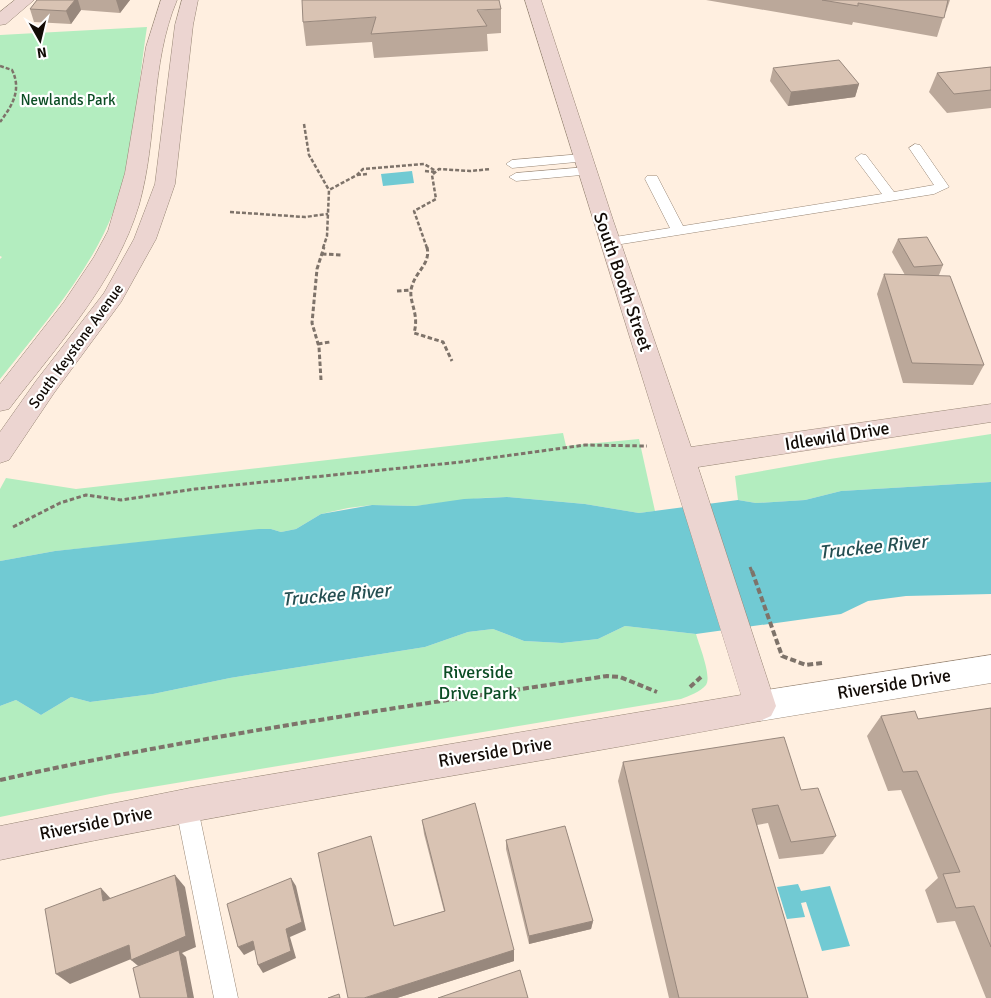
<svg xmlns="http://www.w3.org/2000/svg" width="991" height="998" font-family="Signika,sans-serif">
<style>
.green{fill:#b3edbf}
.water{fill:#71cad3}
.lines{fill:none;stroke-linecap:round;stroke-linejoin:round}
.lane-casing{stroke:#988675;stroke-width:1}
.street-casing{stroke:#988675;stroke-width:1}
.secondary-casing{stroke:#988675;stroke-width:1}
.path-far2{stroke:#7e736a;stroke-width:2.5;stroke-dasharray:4 2;stroke-linecap:butt}
.path-far1{stroke:#7e736a;stroke-width:3;stroke-dasharray:4.5 2.5;stroke-linecap:butt}
.path{stroke:#7e736a;stroke-width:4;stroke-dasharray:6 3;stroke-linecap:butt}
.lane{fill:#fff;fill-rule:evenodd}
.street{fill:#fff;fill-rule:evenodd}
.secondary{fill:#ecd5d1;fill-rule:evenodd}
.wall{fill:#bba89a}
.shaded-wall{fill:#98887d}
.building{fill:#d9c3b3;stroke:#98887d}
.labels{text-anchor:middle;dominant-baseline:central;stroke-width:4.5;stroke-linejoin:round;paint-order:stroke}
.far-park-label{font-size:15px;fill:#0b4d24;stroke:#fff}
.far-street-label{font-size:15px;fill:#120b06;stroke:#fff}
.street-label{font-size:18px;fill:#120b06;stroke:#fff}
.park-label{font-size:18px;fill:#0b4d24;stroke:#fff}
.water-label{font-size:19px;font-style:italic;fill:#254f52;stroke:#fff}
</style>
<rect width="100%" height="100%" fill="#ffefe0"/>
<!-- green -->
<g class="green">
<path d="M147 27C138 85 134 155 114 210 92 270 40 329 0 379V259L2 257 0 256V35Z"/>
<path d="M563 433 566 446 639 439 655 511 639 513 585 504 507 497 482 498 415 506 372 505 348 508 321 514 296 529 281 532 271 529 55 551 0 561V489L6 478 76 489Z"/>
<path d="M991 434V482L841 491 805 500 756 503 738 500 735 476 740 475 830 459Z"/>
<path d="M625 626 696 634C699 645 712 676 706 685 700 692 689 696 681 699L110 794 0 817V706L16 700 41 715 71 697 90 702 153 694 230 678 425 647 468 632 493 629 524 641 562 643 598 639Z"/>
</g>
<!-- water -->
<g class="water">
<path d="M412 171 414 183 383 186 381 174Z"/>
<path d="M991 482V594L906 596 868 601 841 614 696 634 625 626 598 639 562 643 524 641 493 629 468 632 425 647 230 678 153 694 90 702 71 697 41 715 16 700 0 706V561L55 551 259 529H271L281 532 296 529 321 514 372 505 415 506 464 499 507 497 585 504 639 513 738 500 756 503 805 500 841 491Z"/>
<path d="M798 884 801 891 830 886 850 946 822 951 806 902 801 903 805 917 787 919 777 887Z"/>
</g>
<g class="lines">
<!-- lane casing -->
<g class="lane-casing">
<g id="lane">
<path d="M915 144 920 145 947 184 949 187 934 194 609 246 602 242 609 238 670 228 645 179 647 176H657L683 226 882 194 855 158 861 154 866 155 894 192 934 185 909 148Z"/>
<path d="M582 154 587 155 588 158 587 161 512 168 506 164 512 160Z"/>
<path d="M587 167 594 171 592 174 516 181 509 177 516 173Z"/>
<path d="M186 793 194 797 197 804 238 998H214L175 804 178 797Z"/>
</g>
</g>
<!-- street casing -->
<g class="street-casing">
<path id="street" d="M991 655V683L760 721 749 716 744 706 749 696 760 691Z"/>
</g>
<!-- secondary casing -->
<g class="secondary-casing">
<g id="secondary">
<path d="M15 0H34L6 24 0 25V12Z"/>
<path d="M161 0H177C150 64 158 138 139 205 116 282 57 346 9 409L0 411V384L64 302 94 257 108 231 125 173 146 47Z"/>
<path d="M182 0H198L193 25 175 184 156 239 121 302 54 393 9 460 0 463V432L36 381 104 293 134 239 155 184 175 25Z"/>
<path d="M525 0H541L613 220 691 447 991 404V422L698 467 776 706 771 716 760 721C507 769 252 806 0 860V826L190 788 741 695Z"/>
</g>
</g>
<!-- path-far2 -->
<g class="path-far2">
<path d="M0 66 12 70C22 90 12 106 0 122"/>
<path d="M304 124 309 155 329 190"/>
<path d="M425 171 435 172"/>
<path d="M357 175 367 174"/>
<path d="M230 212 305 217 328 214"/>
<path d="M323 248 327 236 329 190 357 175 363 169 424 164 436 171"/>
<path d="M427 248 414 211 436 199 432 175 439 169 470 171 491 169"/>
</g>
<!-- path-far1 -->
<g class="path-far1">
<path d="M427 247C431 264 416 271 412 286 407 301 420 312 414 333L443 342 452 361"/>
<path d="M322 254 341 255"/>
<path d="M397 291 411 290"/>
<path d="M318 344 330 342"/>
<path d="M321 380 319 347 312 323 317 269 324 247"/>
<path d="M13 527 60 503 86 495 121 500 195 489 461 462 585 445 647 446"/>
<path d="M750 567 752 572"/>
</g>
<!-- path -->
<g class="path">
<path d="M752 571 782 656 806 665 822 663"/>
<path d="M690 687 701 677"/>
<path d="M0 780C200 735 404 707 607 676L620 677 657 692"/>
</g>
<!-- lane -->
<use href="#lane" class="lane"/>
<!-- street -->
<use href="#street" class="street"/>
<!-- secondary -->
<use href="#secondary" class="secondary"/>
</g>
<!-- wall -->
<g class="wall">
<path d="M37 0H130L120 13 81 10 71 24 34 22 30 9Z"/>
<path d="M706 0H950L946 12H945L937 37 853 22 852 25Z"/>
<path d="M501 9V33L487 34 488 51 374 58 372 42 306 46 303 22Z"/>
<path d="M991 67V108L947 113 929 92 937 73Z"/>
<path d="M773 68 859 84 855 97 788 106 770 81Z"/>
<path d="M898 239 943 265 939 275 984 365 973 385 903 383 877 294 884 274 905 275 892 252Z"/>
<path d="M991 708V998H986L955 921 937 923 925 890 938 878 901 790 888 791 867 736 881 716 918 719Z"/>
<path d="M623 762 801 790 836 836 823 854 779 859 768 823 757 825 808 998H669L618 781Z"/>
<path d="M422 820 514 950V961L397 998 394 926 444 911 424 834Z"/>
<path d="M506 840 593 921 591 929 529 944 506 849Z"/>
</g>
<!-- shaded-wall -->
<g class="shaded-wall">
<path d="M75 0H78L81 10 71 24 66 11Z"/>
<path d="M116 0H130L120 13Z"/>
<path d="M859 84 855 97 788 106 791 92Z"/>
<path d="M175 875 185 887 196 947 182 953 186 957 194 998H188L143 970 131 960Z"/>
<path d="M291 878 296 886 306 930 290 937 296 958 263 973 258 965Z"/>
<path d="M101 888 113 901H103Z"/>
<path d="M593 921 591 929 529 944V936Z"/>
<path d="M253 941 258 948 244 955 238 947Z"/>
<path d="M129 945 141 955 70 984 56 974Z"/>
<path d="M514 950V961L397 998H364Z"/>
</g>
<!-- building -->
<g class="building">
<path d="M37 0H75L66 11 30 9Z"/>
<path d="M302 0H499L501 9 477 10 487 26 371 34 376 17 303 22Z"/>
<path d="M822 0H948L944 18 858 3V6Z"/>
<path d="M839 60 859 84 791 92 773 68Z"/>
<path d="M991 67V90L954 94 937 73Z"/>
<path d="M927 237 943 265 914 267 898 239Z"/>
<path d="M884 274 950 276 984 365 912 363Z"/>
<path d="M991 708V947L974 906 956 908 943 874 960 872 917 771 903 772 881 716 915 711 918 719Z"/>
<path d="M784 737 801 790 818 788 836 836 791 842 778 805 752 809 808 998H679L623 762Z"/>
<path d="M475 803 514 950 364 998H348L318 853 371 836 394 926 445 911 422 820Z"/>
<path d="M565 826 593 921 529 936 506 840Z"/>
<path d="M175 875 186 936 131 960 129 945 56 974 45 909 101 888 103 901Z"/>
<path d="M291 878 302 922 286 929 291 951 258 965 253 941 238 947 227 904Z"/>
<path d="M179 950 188 998H140L133 968Z"/>
<path d="M520 970 528 998H438Z"/>
<path d="M339 994 340 998H328Z"/>
</g>
<g class="labels">
<!-- far-park labels -->
<g class="far-park-label">
<text x="68" y="100">Newlands Park</text>
</g>
<!-- far-street labels -->
<g class="far-street-label">
<text transform="translate(76 346) rotate(-54)">South Keystone Avenue</text>
</g>
<!-- street labels -->
<g class="street-label">
<text transform="translate(623 282) rotate(71)">South Booth Street</text>
<text transform="translate(837 436) rotate(-9)">Idlewild Drive</text>
<text transform="translate(894 684) rotate(-9)">Riverside Drive</text>
<text transform="translate(495 752) rotate(-9)">Riverside Drive</text>
<text transform="translate(96 823) rotate(-11)">Riverside Drive</text>
</g>
<!-- park labels -->
<g class="park-label">
<text x="478" y="672">Riverside<tspan x="478" dy="21">Drive Park</tspan></text>
</g>
<!-- water labels -->
<g class="water-label">
<text transform="translate(873 547) rotate(-6)">Truckee River</text>
<text transform="translate(336 595) rotate(-5)">Truckee River</text>
</g>
</g>
<!-- north arrow -->
<g transform="translate(40 40) rotate(172)" stroke="#ffffff" stroke-width="4" paint-order="stroke">
<path d="M0-4L9 19L0 12L-9 19Z" fill="#120b06"/>
<text y="-8" font-size="14" font-weight="bold" text-anchor="middle" fill="#120b06">N</text>
</g>
</svg>
